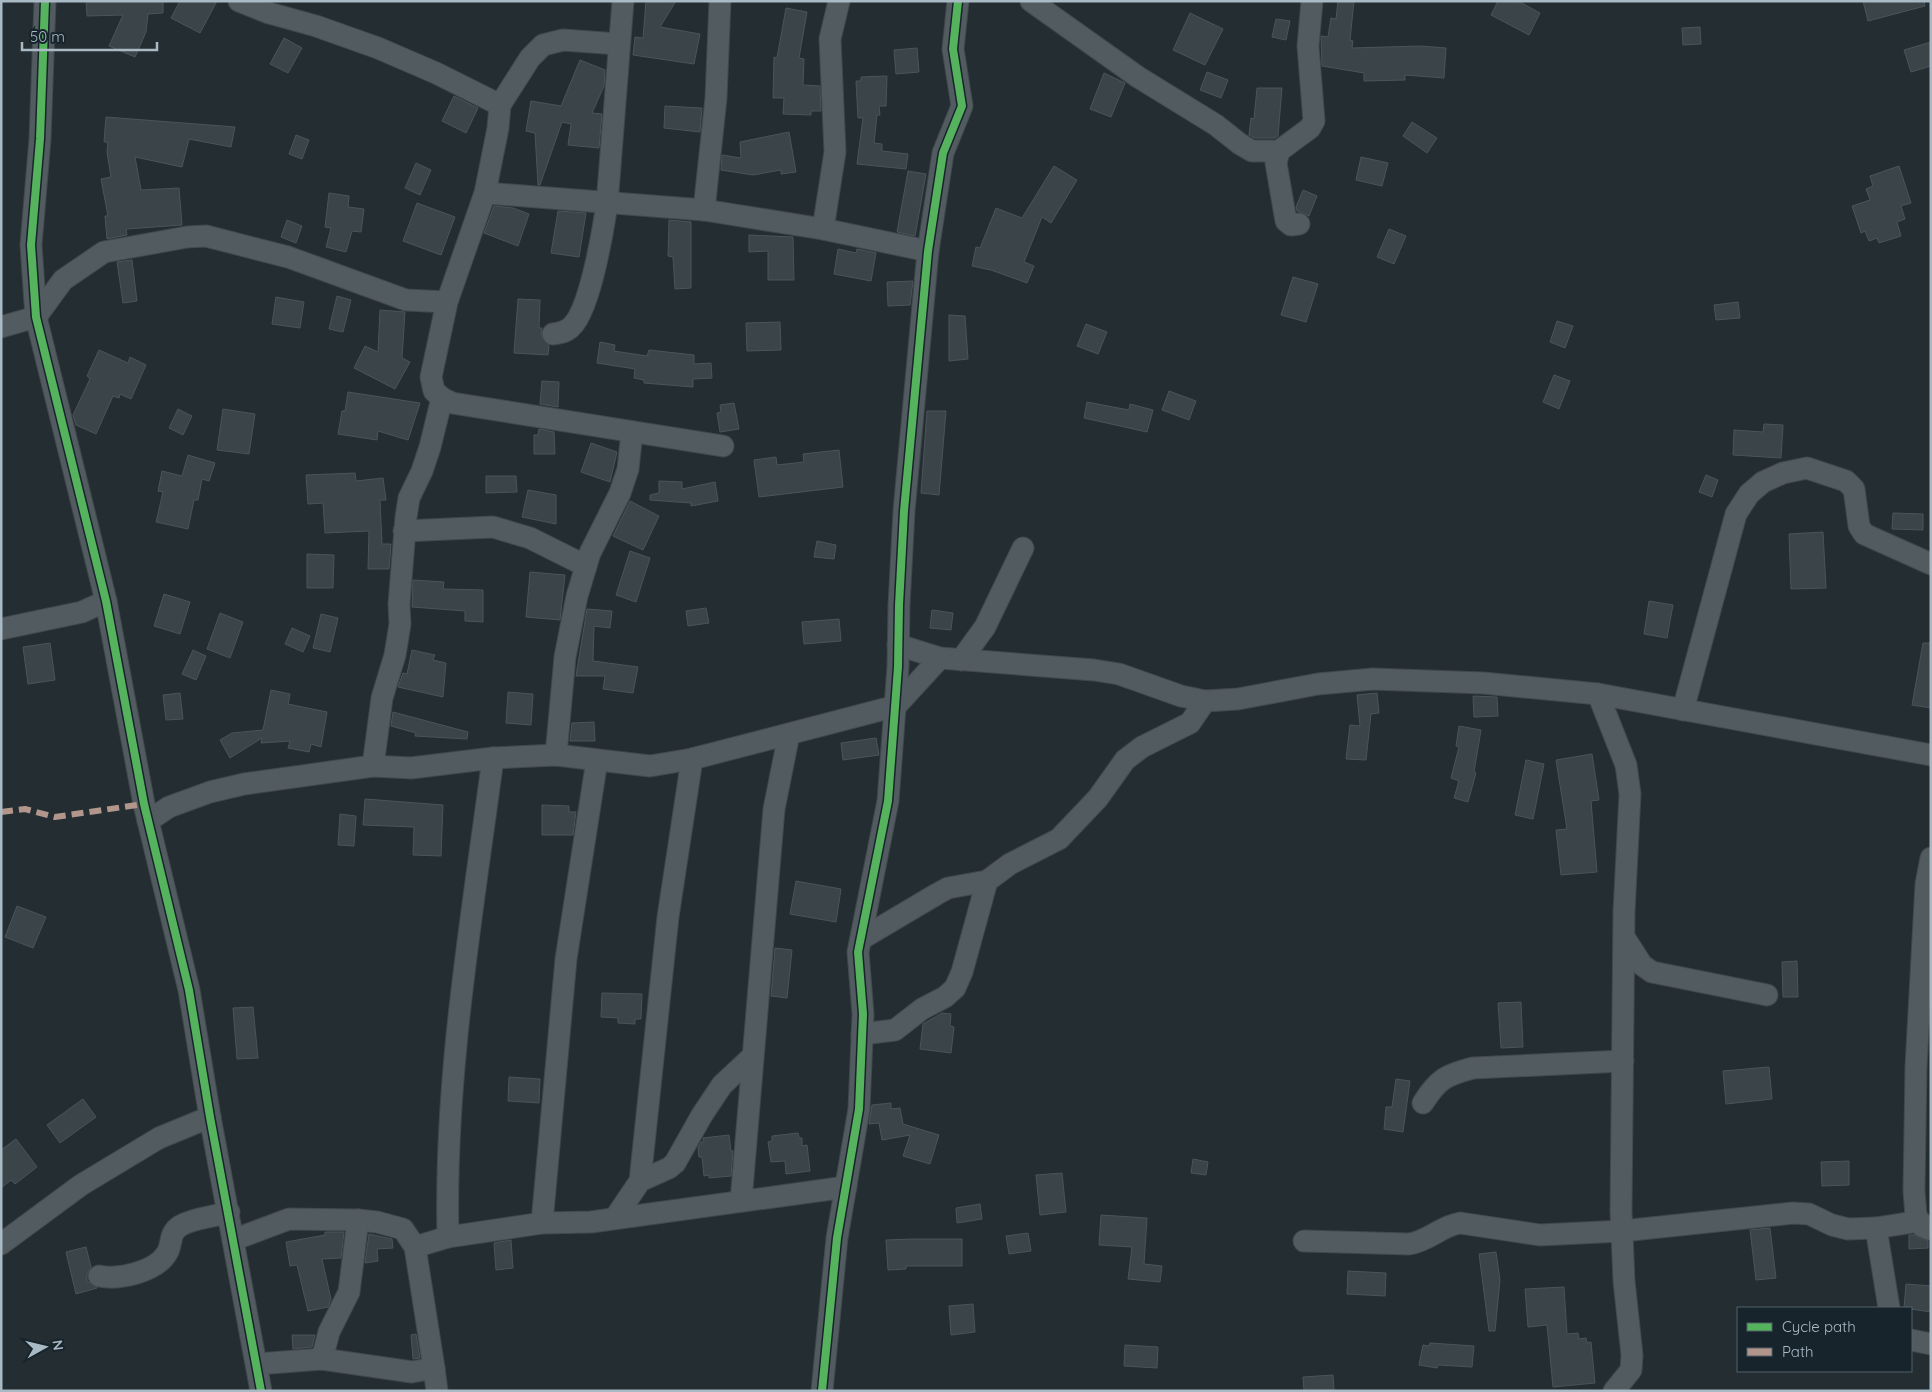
<svg xmlns="http://www.w3.org/2000/svg" width="1932" height="1392" font-family="Quicksand,sans-serif">
<style>
.building{fill:#3b4448;stroke:#4a545a}
.lines{fill:none;stroke-linecap:round;stroke-linejoin:round}
.minor-casing{stroke:#41484c;stroke-width:23}
.minor{stroke:#525b60;stroke-width:21}
.quiet{stroke:#b2968c;stroke-width:6;stroke-dasharray:12 6;stroke-linecap:butt}
.cycleway-casing{stroke:#17242c;stroke-width:11}
.cycleway{stroke:#56b35d;stroke-width:8}
</style>
<rect width="100%" height="100%" fill="#232d32"/>
<!-- building -->
<g class="building">
<path d="M86 1H163V13L148 14 146 32 135 57 109 46 123 15 87 16Z"/>
<path d="M180 1H217L200 33 171 18Z"/>
<path d="M646 1H676L660 27 700 34 694 64 633 55 635 37 643 38Z"/>
<path d="M1338 1H1354L1350 40 1353 41 1352 48 1420 46 1446 48 1444 78 1405 75V80L1364 81V73L1322 66 1321 36 1328 37 1331 18 1336 19Z"/>
<path d="M1498 1H1518L1540 13 1529 35 1491 15Z"/>
<path d="M1863 1H1924L1925 6 1868 21Z"/>
<path d="M786 8 807 12 799 58 804 59 803 85 820 86 821 111H811V115L783 114 784 98H773L774 57 777 58Z"/>
<path d="M1190 13 1223 29 1205 65 1173 50Z"/>
<path d="M1276 19 1290 21 1286 40 1272 37Z"/>
<path d="M1700 27 1701 44 1683 45 1682 28Z"/>
<path d="M284 38 302 48 288 73 270 64Z"/>
<path d="M1931 42V66L1911 72 1904 50Z"/>
<path d="M917 48 919 72 896 74 894 50Z"/>
<path d="M580 60 605 70 604 86 592 113 602 114 599 148 568 145 571 124 562 122 540 185H538L535 133 526 131 531 101 561 106Z"/>
<path d="M1207 72 1228 80 1221 98 1200 90Z"/>
<path d="M1104 73 1125 83 1111 117 1090 109Z"/>
<path d="M887 76 886 106H879L880 115H877L874 143 882 144V151L908 154 906 169 857 164 863 118H858L856 81H861V77Z"/>
<path d="M1257 88H1282L1278 136 1275 138H1255L1249 135 1251 118 1254 119Z"/>
<path d="M454 96 478 108 466 133 442 121Z"/>
<path d="M665 106 702 108 700 132 664 128Z"/>
<path d="M106 117 235 127 231 147 189 139 182 167 135 157 141 190 179 188 182 225 126 229 127 235 107 239 105 216H108L101 179 111 177 107 152 108 142H104Z"/>
<path d="M1412 122 1437 138 1427 153 1403 136Z"/>
<path d="M789 132 796 172 781 174V170L753 175 721 170 722 155 741 158 740 142Z"/>
<path d="M296 135 309 140 302 159 289 154Z"/>
<path d="M1361 157 1388 163 1382 186 1356 180Z"/>
<path d="M416 163 431 170 420 195 405 188Z"/>
<path d="M1054 166 1077 180 1051 223 1042 217 1024 262 1034 266 1027 283 991 270 972 266 976 247 980 248 996 208 1022 218Z"/>
<path d="M1899 166 1911 203 1901 206 1905 219 1897 222 1901 236 1879 243 1877 238 1869 241 1865 231 1861 233 1852 206 1870 200 1866 189 1873 186 1870 176Z"/>
<path d="M908 171 926 174 915 236 897 232Z"/>
<path d="M1303 190 1317 196 1309 216 1297 211 1296 207Z"/>
<path d="M329 193 349 196 348 207 364 209 361 232 352 231 346 252 326 247 331 228 325 227Z"/>
<path d="M417 203 455 217 441 255 403 241Z"/>
<path d="M494 206 513 208 529 214 518 246 484 233Z"/>
<path d="M558 211 586 213 579 257 551 253Z"/>
<path d="M287 220 302 226 296 243 281 237Z"/>
<path d="M669 220 691 222V288L675 289 673 257 668 256Z"/>
<path d="M1389 229 1406 236 1394 264 1377 257Z"/>
<path d="M749 235 793 237 794 280H768V251L749 252Z"/>
<path d="M838 249 856 253 857 249 876 253 871 281 834 274Z"/>
<path d="M132 260 137 301 123 303 117 262Z"/>
<path d="M1293 277 1318 284 1306 322 1281 315Z"/>
<path d="M913 281 910 305 888 306 887 282Z"/>
<path d="M337 296 351 300 343 332 329 329Z"/>
<path d="M276 297 304 302 300 328 272 324Z"/>
<path d="M518 299 540 300 539 328H542L541 336 549 346 548 355 514 353Z"/>
<path d="M1738 302 1740 318 1716 320 1714 305Z"/>
<path d="M380 310 405 312 402 358 410 362 395 389 354 368 365 346 378 352Z"/>
<path d="M949 315 965 316 968 359 949 361Z"/>
<path d="M1557 321 1573 326 1565 348 1550 342Z"/>
<path d="M780 322 781 350 747 351 746 323Z"/>
<path d="M1086 324 1107 332 1098 354 1077 346Z"/>
<path d="M600 342 615 345 614 351 647 356 649 350 694 355V364L711 363 712 378 693 379V387L644 383V380L634 378 635 369 597 363Z"/>
<path d="M99 350 128 363 130 357 146 365 131 399 120 394 119 398 113 396 96 434 76 425 73 415 90 379 87 376Z"/>
<path d="M1554 375 1570 381 1559 409 1543 402Z"/>
<path d="M542 381 559 382 558 407 540 404Z"/>
<path d="M1169 391 1196 401 1189 420 1162 410Z"/>
<path d="M348 392 420 403 408 440 378 431 377 440 338 434 342 411H345Z"/>
<path d="M1087 402 1129 410 1130 404 1153 410 1147 432 1084 418Z"/>
<path d="M734 403 739 429 720 432 717 413 721 412 720 405Z"/>
<path d="M178 409 192 416 183 435 169 428Z"/>
<path d="M223 409 255 414 249 454 217 450Z"/>
<path d="M927 411H946L939 495 921 493Z"/>
<path d="M1764 424 1783 425 1781 458 1733 455 1734 430 1763 432Z"/>
<path d="M539 429 554 432 555 454H534V435H538Z"/>
<path d="M591 443 617 452 610 482 581 472Z"/>
<path d="M839 450 843 487 759 497 754 460 776 457 777 465 804 462 803 454Z"/>
<path d="M188 455 215 463 209 481 202 479 198 500H194L188 529 156 522 163 492 158 491 162 471 182 476Z"/>
<path d="M355 473 356 481 383 478 386 500H380L382 544H391L389 569H368L369 531 325 533 323 503 308 504 306 475Z"/>
<path d="M1706 475 1718 480 1712 497 1699 492Z"/>
<path d="M486 476H516L517 492 486 493Z"/>
<path d="M659 481 682 482V489L715 482 718 501 691 506V503L650 500V495L659 493Z"/>
<path d="M528 490 556 495V524L522 517Z"/>
<path d="M630 501 659 516 643 550 613 536Z"/>
<path d="M1893 513 1923 514V530L1892 529Z"/>
<path d="M1823 532 1826 588 1791 589 1789 534Z"/>
<path d="M817 541 836 545 834 559 814 557Z"/>
<path d="M630 551 650 558 636 602 616 595Z"/>
<path d="M307 554 334 555 333 588H307Z"/>
<path d="M530 572 565 575 560 620 526 617Z"/>
<path d="M413 580 444 582 443 589 483 590V622L465 621V611L412 607Z"/>
<path d="M164 594 190 602 180 634 154 626Z"/>
<path d="M1649 601 1673 605 1667 638 1644 634Z"/>
<path d="M706 608 709 623 688 626 686 611Z"/>
<path d="M587 609 612 611 610 628 594 626 593 661 638 667 633 693 603 689 605 676H576Z"/>
<path d="M932 610 953 613 951 630 930 628Z"/>
<path d="M220 613 243 622 230 658 207 649Z"/>
<path d="M321 614 338 618 330 652 313 648Z"/>
<path d="M839 619 841 641 804 644 802 622Z"/>
<path d="M292 628 310 636 303 652 285 644Z"/>
<path d="M50 643 55 680 28 684 23 647Z"/>
<path d="M1923 643H1931V708L1912 705Z"/>
<path d="M193 650 206 656 196 680 182 674Z"/>
<path d="M412 650 435 655 433 660 446 663 443 697 398 687 403 673 407 674Z"/>
<path d="M271 690 290 694 288 704 327 712 321 747 311 744 309 752 288 748 290 741 261 743 262 738 230 758 220 740 232 733 263 730Z"/>
<path d="M508 692 533 694 531 725 506 723Z"/>
<path d="M180 693 183 719 166 720 163 695Z"/>
<path d="M1377 693 1379 713 1371 714 1366 760 1346 759 1350 725 1360 726 1357 695Z"/>
<path d="M1473 696 1497 697 1498 716 1474 717Z"/>
<path d="M393 712 468 732 467 739 415 736 416 733 391 726Z"/>
<path d="M594 722 595 741H570L572 723Z"/>
<path d="M1459 726 1481 730 1474 772 1476 773 1468 802 1454 798 1459 781 1451 778 1459 747 1456 746Z"/>
<path d="M876 738 879 755 843 760 841 743Z"/>
<path d="M1592 754 1599 800 1591 801 1597 872 1561 875 1556 830 1567 829 1556 760Z"/>
<path d="M1526 760 1544 764 1533 819 1515 815Z"/>
<path d="M365 799 443 805 441 856 413 855 414 827 363 825Z"/>
<path d="M542 805 569 806V812H576L573 835H542Z"/>
<path d="M340 814 356 816 354 846 338 845Z"/>
<path d="M796 881 841 889 836 922 790 914Z"/>
<path d="M17 906 46 917 33 948 5 937Z"/>
<path d="M775 948 792 950 787 998 771 996Z"/>
<path d="M1797 961 1798 997H1783L1782 962Z"/>
<path d="M602 993 642 994 641 1019H635V1024L618 1023V1018L601 1017Z"/>
<path d="M1521 1002 1523 1047 1501 1048 1498 1003Z"/>
<path d="M253 1007 258 1058 237 1059 233 1008Z"/>
<path d="M942 1013 951 1014 950 1026 954 1027 951 1053 920 1049 923 1024Z"/>
<path d="M1769 1067 1772 1099 1726 1104 1723 1071Z"/>
<path d="M509 1077 540 1079 539 1103 508 1101Z"/>
<path d="M1396 1079 1410 1081 1403 1132 1384 1129 1386 1107H1392Z"/>
<path d="M83 1099 96 1117 60 1143 47 1125Z"/>
<path d="M891 1103V1109L900 1108 903 1124 939 1135 930 1164 903 1156 910 1135 882 1140 879 1123 869 1124 872 1105Z"/>
<path d="M798 1133 799 1138H802V1146L807 1145 810 1171 786 1174 785 1161 771 1162 768 1142 772 1141V1136Z"/>
<path d="M729 1135 731 1151H733L731 1176 709 1178V1175L704 1176 702 1157H699L698 1148 701 1142H704L703 1138Z"/>
<path d="M16 1139 37 1167 15 1184 11 1180 1 1188V1150Z"/>
<path d="M1193 1159 1208 1162 1206 1175 1191 1173Z"/>
<path d="M1849 1161V1185L1822 1186 1821 1162Z"/>
<path d="M1062 1173 1066 1212 1040 1215 1036 1175Z"/>
<path d="M980 1204 982 1219 957 1223 956 1208Z"/>
<path d="M1101 1215 1147 1218 1144 1264 1162 1266 1160 1282 1128 1279 1132 1247 1099 1245Z"/>
<path d="M1770 1228 1776 1278 1756 1280 1750 1230Z"/>
<path d="M325 1232H344L341 1258 322 1259 331 1299 328 1307 308 1311 297 1265 290 1266 286 1242 325 1235Z"/>
<path d="M1028 1233 1031 1251 1009 1254 1006 1236Z"/>
<path d="M369 1234 392 1239 393 1248 377 1249 378 1261 365 1263Z"/>
<path d="M1909 1235H1914L1928 1241V1248L1909 1249Z"/>
<path d="M912 1239H962V1266H906V1269L888 1270 886 1240Z"/>
<path d="M511 1240 513 1268 496 1270 494 1243Z"/>
<path d="M86 1247 91 1267 87 1274V1281L97 1288 76 1294 66 1252Z"/>
<path d="M1496 1252 1500 1280 1495 1331H1489L1479 1254Z"/>
<path d="M1348 1271 1386 1273 1385 1296 1347 1294Z"/>
<path d="M1906 1284 1931 1286V1312L1904 1308Z"/>
<path d="M1564 1287 1567 1334 1578 1333 1579 1339 1586 1338 1587 1343 1591 1342 1595 1383 1553 1387 1547 1325 1528 1327 1525 1289Z"/>
<path d="M973 1304 975 1332 951 1335 949 1306Z"/>
<path d="M416 1334 420 1358 413 1359 411 1335Z"/>
<path d="M292 1335H315L312 1347 293 1349Z"/>
<path d="M1430 1343 1474 1346 1472 1367 1438 1365 1437 1368 1419 1365 1423 1345 1429 1346Z"/>
<path d="M1125 1345 1158 1347 1157 1368 1124 1366Z"/>
<path d="M1333 1375 1334 1391H1304L1303 1377Z"/>
</g>
<g class="lines">
<!-- minor casing -->
<g class="minor-casing">
<g id="minor">
<path d="M45 1 40 139 31 245 36 317 106 601 144 804 189 990 210 1117 261 1391"/>
<path d="M239 1 269 13 316 26 378 48 436 73 500 105"/>
<path d="M1031 1 1138 77 1216 125 1240 144 1252 151H1279"/>
<path d="M619 44 563 40 543 45 530 58 500 105 498 128 485 193 447 302 431 377 434 391 442 398 452 403 723 446"/>
<path d="M485 193 704 210 823 229 928 251"/>
<path d="M704 210 716 98 720 1"/>
<path d="M1299 224 1291 225 1286 221 1276 163 1279 151 1310 128 1314 121 1308 46 1312 1"/>
<path d="M823 229 835 152 830 39 839 1"/>
<path d="M1 327 36 317 63 280 104 252 187 237 206 236 288 257 406 300 447 302"/>
<path d="M553 334C560 333 566 332 571 327 590 311 603 230 607 204L623 1"/>
<path d="M404 531 493 527 530 538 586 566"/>
<path d="M1 629 82 612 106 601"/>
<path d="M898 645 940 658 1094 670 1119 674 1181 696 1205 701 1238 699 1318 684 1373 679 1483 683 1598 694 1931 755"/>
<path d="M961 660 985 627 1023 548"/>
<path d="M1598 694 1626 765 1630 794 1624 912 1621 1211 1624 1281 1632 1355 1631 1370 1614 1391"/>
<path d="M1683 710 1736 514 1749 494 1763 482 1783 473 1807 468 1846 481 1854 489 1859 526 1864 534 1931 564"/>
<path d="M556 755 565 657 577 596 590 553 620 493 628 469 632 432"/>
<path d="M373 766 382 698 395 655 400 624 399 604 406 517 409 498 422 471 430 447 442 398"/>
<path d="M148 821 169 807 210 792 244 784 373 766 411 768 493 758 556 755 650 766 692 759 896 706 940 658"/>
<path d="M1624 937 1642 965 1652 972 1767 995"/>
<path d="M861 939 937 894 948 888 987 881 1010 864 1059 839 1098 798 1125 760 1142 747 1190 723 1205 701"/>
<path d="M862 1034 895 1030 922 1009 945 997 955 988 962 972 987 881"/>
<path d="M1423 1103C1438 1079 1446 1075 1473 1068L1623 1061"/>
<path d="M640 1181 668 917 692 759"/>
<path d="M741 1201 774 809 789 734"/>
<path d="M615 1218 640 1181 669 1168 675 1163 702 1115 722 1085 753 1056"/>
<path d="M542 1223 566 959 597 760"/>
<path d="M1876 1228 1889 1308"/>
<path d="M1929 1229 1922 1226 1916 1216 1914 1191 1916 1067 1926 884 1931 858"/>
<path d="M448 1237C444 1076 472 917 493 758"/>
<path d="M233 1240 289 1219 358 1220 377 1222 403 1229 415 1247 434 1368"/>
<path d="M1304 1241 1409 1244C1429 1241 1441 1226 1460 1223L1540 1235 1622 1231 1793 1213 1809 1214 1832 1225 1848 1229 1876 1228 1920 1221"/>
<path d="M1 1244 81 1185 159 1138 210 1117"/>
<path d="M415 1247 448 1237 542 1223 591 1222 846 1187"/>
<path d="M99 1276C119 1280 156 1272 167 1253 173 1244 168 1234 180 1226 193 1218 214 1217 229 1212"/>
<path d="M1911 1340 1931 1344"/>
<path d="M322 1359 329 1332 349 1292 358 1220"/>
<path d="M257 1364 322 1359 412 1372 434 1368 437 1391"/>
<path d="M822 1391 837 1238 859 1109 863 1014 858 952 888 801 898 667 899 605 904 511 928 251 943 153 962 106 953 49 958 1"/>
</g>
</g>
<!-- minor -->
<use href="#minor" class="minor"/>
<!-- quiet -->
<path class="quiet" d="M1 812 25 809 55 817 144 804"/>
<!-- cycleway casing -->
<g class="cycleway-casing">
<g id="cycleway">
<path d="M45 1 40 139 31 245 36 317 106 601 144 804 189 990 210 1117 261 1391"/>
<path d="M822 1391 837 1238 859 1109 863 1014 858 952 888 801 898 667 899 605 904 511 928 251 943 153 962 106 953 49 958 1"/>
</g>
</g>
<!-- cycleway -->
<use href="#cycleway" class="cycleway"/>
</g>
<!-- border -->
<rect width="1932" height="1392" fill="none" stroke="#aabac5" stroke-width="5"/>
<!-- legend -->
<rect x="1737" y="1307" width="175" height="65" fill="#17242c" stroke="#526069"/>
<rect x="1747" y="1323" width="25" height="8" fill="#56b35d" stroke="#526069"/>
<text x="1782" y="1332" font-size="15" fill="#aabac5">Cycle path</text>
<rect x="1747" y="1348" width="25" height="8" fill="#b2968c" stroke="#526069"/>
<text x="1782" y="1357" font-size="15" fill="#aabac5">Path</text>
<!-- north arrow -->
<g transform="translate(45 1347) rotate(82)" stroke="#17242c" stroke-width="4" paint-order="stroke">
<path d="M0-4L9 19L0 12L-9 19Z" fill="#aabac5"/>
<text y="-8" font-size="14" font-weight="bold" text-anchor="middle" fill="#aabac5">N</text>
</g>
<!-- scale -->
<path d="M22 42v8h135v-8" fill="none" stroke="#aabac5" stroke-width="2.5"/>
<text x="30" y="42" font-size="15" fill="#aabac5" stroke="#17242c" stroke-width="4" paint-order="stroke">50 m</text>
</svg>
